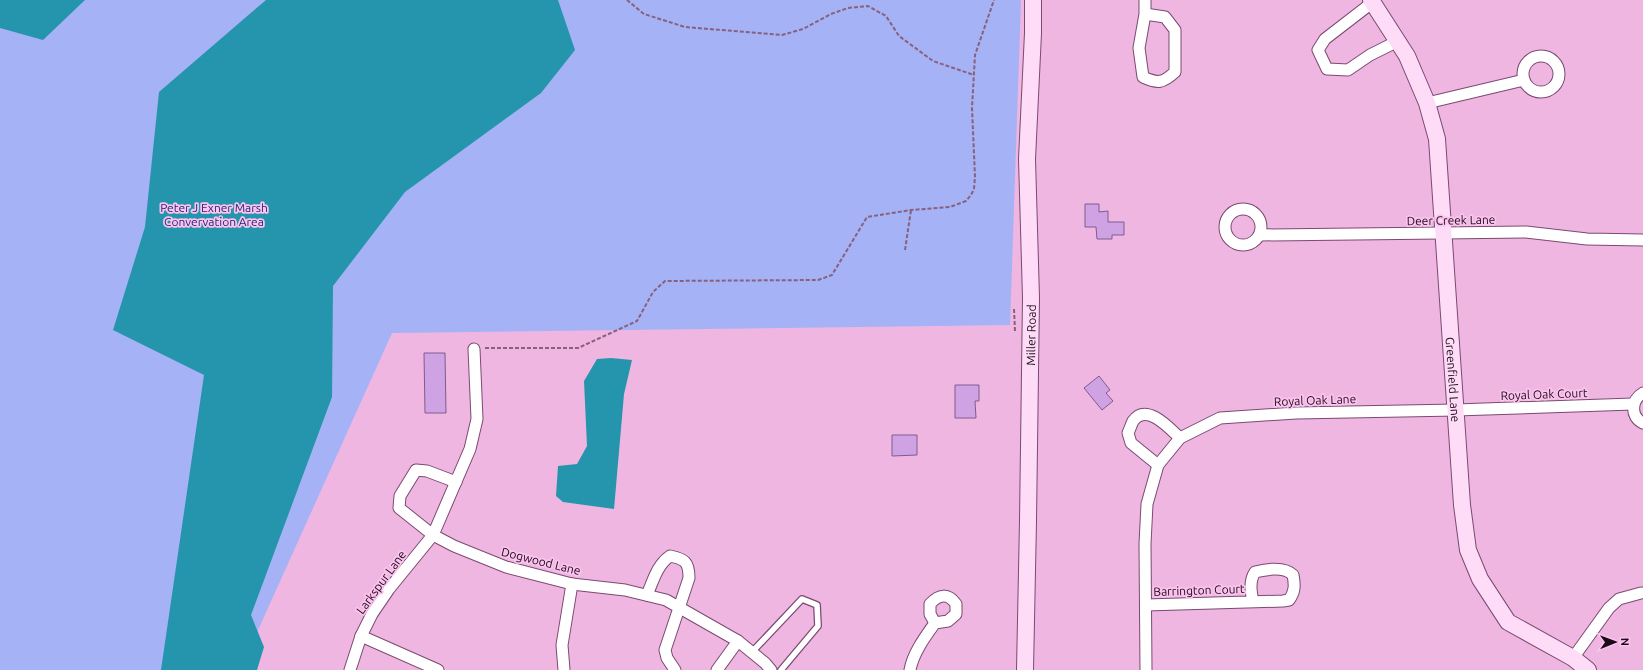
<svg xmlns="http://www.w3.org/2000/svg" width="1643" height="670" font-family="Ubuntu,sans-serif">
<style>
.green{fill:#a5b2f5}
.water{fill:#2495ac}
.building{fill:#cfa3e3;stroke:#7e5c8d}
.lines{fill:none;stroke-linecap:round;stroke-linejoin:round}
.lane-casing{stroke:#7b4a70;stroke-width:8}
.street-casing{stroke:#7b4a70;stroke-width:13}
.secondary-casing{stroke:#7b4a70;stroke-width:18}
.path{stroke:#87617e;stroke-width:2;stroke-dasharray:4 2;stroke-linecap:butt}
.lane{stroke:#fff;stroke-width:5.5}
.street{stroke:#fff;stroke-width:11}
.secondary{stroke:#fedcf7;stroke-width:16}
.labels{text-anchor:middle;dominant-baseline:central;stroke-width:3.5;stroke-linejoin:round;paint-order:stroke}
.park-label{font-size:12px;fill:#242775;stroke:#fbc3ee}
.street-label{font-size:12px;fill:#1d0a19;stroke:#fbc3ee}
</style>
<rect width="100%" height="100%" fill="#eeb6e1"/>
<!-- green -->
<path class="green" d="M0 0H1021L1010 325 392 333 240 670H0Z"/>
<!-- water -->
<g class="water">
<path d="M0 0H85L43 40 0 28Z"/>
<path d="M266 0H558L575 50 541 93 405 192 333 286 332 397 251 615 264 647 257 670H161L204 375 113 330 145 227 159 92Z"/>
<path d="M611 358 632 360 624 394 614 509 563 502 556 496 558 466 577 464 587 446 584 381 597 359Z"/>
</g>
<!-- building -->
<g class="building">
<path d="M1085 204H1099V212L1108 211V222H1124V235H1112V239H1097L1096 227H1085Z"/>
<path d="M424 353H445L446 413H425Z"/>
<path d="M1099 376 1110 390 1106 393 1113 401 1102 410 1084 388Z"/>
<path d="M955 385H979V401H975L976 418H955Z"/>
<path d="M892 435H917V455L892 456Z"/>
</g>
<g class="lines">
<!-- lane casing -->
<g class="lane-casing">
<path id="lane" d="M752 652 802 599 817 605 818 626 781 670"/>
</g>
<!-- street casing -->
<g class="street-casing">
<g id="street">
<path d="M1145 0V14L1139 48 1143 77C1158 84 1163 83 1175 72V30L1165 17 1145 14"/>
<path d="M1373 2 1325 39 1318 50 1327 69 1348 70 1370 55 1398 41"/>
<circle cx="1541" cy="74" r="18"/>
<path d="M1427 103 1524 80"/>
<circle cx="1243" cy="227" r="18"/>
<path d="M1260 235 1526 232 1587 239 1643 240"/>
<path d="M1643 393C1631 400 1630 417 1643 423"/>
<path d="M1158 465 1131 443 1128 433C1130 429 1131 425 1133 421 1147 402 1170 429 1180 438"/>
<path d="M456 482 427 471 416 470 400 496 399 508 433 535 454 546 506 567 572 584 625 590 666 600 738 641 765 663 771 670"/>
<path d="M647 595C653 581 657 565 670 556 685 559 689 562 689 578L665 650 667 658 675 670"/>
<path d="M1146 605 1283 601 1289 600C1295 592 1295 585 1293 575 1284 566 1267 569 1255 572 1249 581 1251 592 1253 602"/>
<path d="M361 636 438 670"/>
<path d="M1573 658 1609 608 1619 599 1641 593"/>
<path d="M350 670 361 636 372 614 389 589 433 535 470 449 477 419 474 349"/>
<path d="M564 670 562 645 572 584"/>
<path d="M717 670 738 641"/>
<path d="M910 670C913 653 925 637 935 623L948 621 956 614V604C948 593 939 594 930 604V614L935 623"/>
<path d="M1146 670 1145 544 1147 504 1158 465 1180 438 1220 418 1296 413 1456 410 1633 404"/>
</g>
</g>
<!-- secondary casing -->
<g class="secondary-casing">
<g id="secondary">
<path id="s1" d="M1371 0 1407 56 1427 103 1437 139 1462 505 1468 550 1480 579 1508 622 1573 658 1588 670"/>
<path id="s2" d="M1025 670 1028 521 1031 298 1027 159 1033 33V0"/>
</g>
</g>
<!-- path -->
<g class="path">
<path d="M627 0 644 14 685 27 782 35 803 29 831 14 848 8 868 6 886 16 899 36 933 61 974 75"/>
<path d="M905 250 911 210"/>
<path d="M1014 309 1015 331"/>
<path d="M485 348H578L637 321 653 292 665 281 818 280 832 275 867 217 911 210 950 207 966 201 971 195 974 189 975 177 972 108 975 55 994 0"/>
</g>
<!-- lane -->
<use href="#lane" class="lane"/>
<!-- street -->
<use href="#street" class="street"/>
<!-- secondary -->
<use href="#secondary" class="secondary"/>
</g>
<g class="labels">
<!-- park labels -->
<g class="park-label">
<text x="214" y="207">Peter J Exner Marsh<tspan x="214" dy="14">Convervation Area</tspan></text>
</g>
<!-- street labels -->
<g class="street-label">
<text transform="translate(1451 220) rotate(-1)">Deer Creek Lane</text>
<text stroke="none"><textPath href="#s2" startOffset="335">Miller Road</textPath></text>
<text stroke="none"><textPath href="#s1" startOffset="396">Greenfield Lane</textPath></text>
<text transform="translate(1544 394) rotate(-2)">Royal Oak Court</text>
<text transform="translate(1315 400) rotate(-2)">Royal Oak Lane</text>
<text transform="translate(541 561) rotate(14)">Dogwood Lane</text>
<text transform="translate(381 582) rotate(-54)">Larkspur Lane</text>
<text transform="translate(1199 590) rotate(-2)">Barrington Court</text>
</g>
</g>
<!-- north arrow -->
<g transform="translate(1615 642) rotate(89)" stroke="#fbc3ee" stroke-width="3" paint-order="stroke">
<path d="M0-3L7 15L0 10L-7 15Z" fill="#1d0a19"/>
<text y="-6" font-size="11" font-weight="bold" text-anchor="middle" fill="#1d0a19">N</text>
</g>
</svg>
